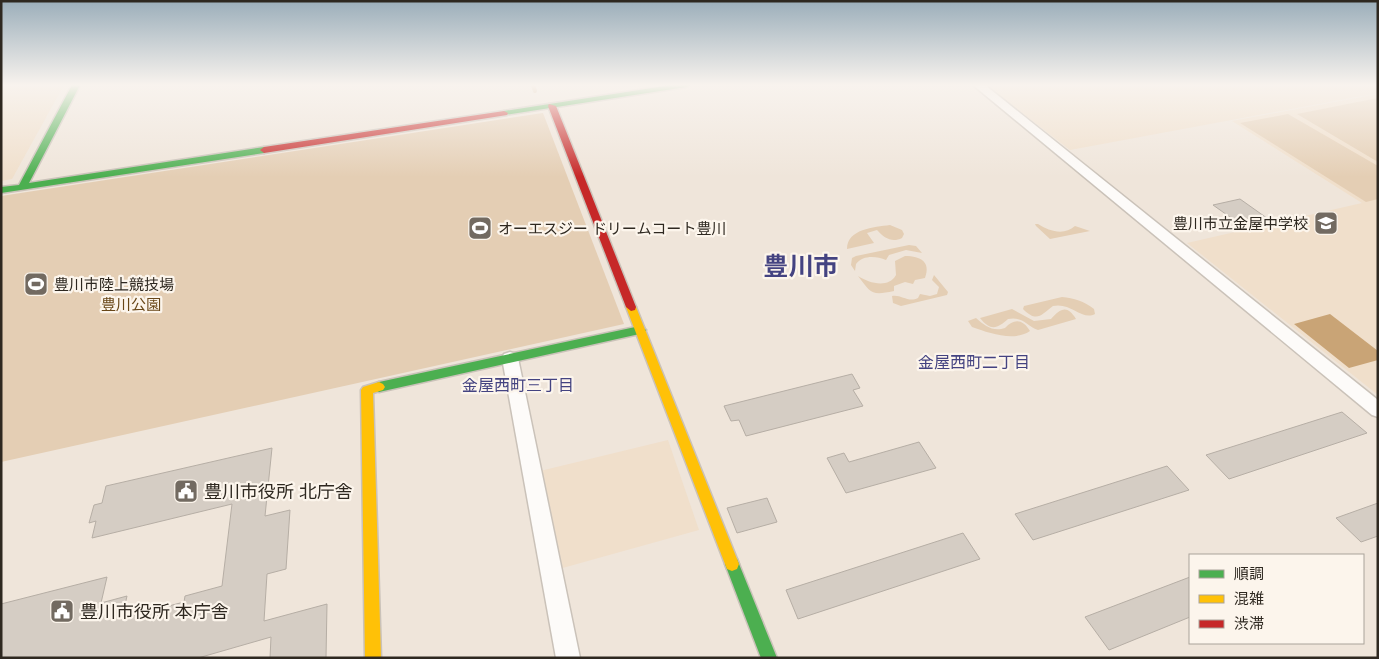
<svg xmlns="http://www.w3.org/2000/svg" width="1379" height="659" font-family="Mulish,'Noto Sans JP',sans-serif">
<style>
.built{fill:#f0dfcb}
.green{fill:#e4ceb4}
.water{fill:#c9a476}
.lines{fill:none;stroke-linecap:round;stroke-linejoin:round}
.stream{stroke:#c9a476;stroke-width:4}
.building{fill:#d5cdc4;stroke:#b6aea5}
.street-casing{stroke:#cac2b9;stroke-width:3}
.fast-casing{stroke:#cac2b9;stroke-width:3}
.slow-casing{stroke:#cac2b9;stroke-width:3}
.jam-casing{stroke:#cac2b9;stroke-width:3}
.street{fill:#fdfbf9;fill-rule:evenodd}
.fast{fill:#4caf50;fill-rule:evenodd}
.slow{fill:#ffc107;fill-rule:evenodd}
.jam{fill:#c62828;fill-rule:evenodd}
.labels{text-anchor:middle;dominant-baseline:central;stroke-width:4.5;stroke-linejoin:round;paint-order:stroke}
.poi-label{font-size:15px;fill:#2e2820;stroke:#fcf5ec;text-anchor:start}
.park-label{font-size:15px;fill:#694718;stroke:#fcf5ec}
.neighbourhood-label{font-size:16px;fill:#444381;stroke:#fcf5ec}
.near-poi-label{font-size:18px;fill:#2e2820;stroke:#fcf5ec;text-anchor:start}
.town-label{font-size:25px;font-weight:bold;fill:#444381;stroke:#fcf5ec}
</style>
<rect width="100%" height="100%" fill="#efe5da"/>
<!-- built -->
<g class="built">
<path d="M1 85H64L12 179 1 181Z"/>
<path d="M986 85H1378V93L1070 150Z"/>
<path d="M1378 94V395L1187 243 1362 203 1232 121Z"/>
<path d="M668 440 699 530 559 569 540 471Z"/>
</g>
<!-- green -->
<g class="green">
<path d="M1378 98V162L1297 114Z"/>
<path d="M543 113 624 324 1 462V196Z"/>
<path d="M1288 114 1378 166V199L1366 202 1240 123Z"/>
<path d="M1038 224C1049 231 1064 236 1075 226L1090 231 1050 239 1036 226 1035 224Z"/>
<path d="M890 225 902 230 904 234 902 238C892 243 884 238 877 230L867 233 874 243 847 249C847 229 874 227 890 225Z"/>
<path d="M909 245 916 246 922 253 906 250 889 255 886 260C876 256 863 255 856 264L855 271 851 265 852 258 856 256Z"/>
<path d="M905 256C921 256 931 262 925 278L915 280 913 284 905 282 894 286V291C871 296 871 293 858 276 869 283 888 289 896 275L895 261Z"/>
<path d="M934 275 948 292 947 295 901 306 893 303 892 296C901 294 908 303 918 298L920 294 930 296 937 294 939 287 932 280Z"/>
<path d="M1062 297C1074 298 1084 301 1094 309L1095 314C1082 321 1071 302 1053 306 1041 315 1037 323 1023 309L1024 306Z"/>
<path d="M1012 309 1034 321 1051 319C1060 309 1067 304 1076 319L1038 330C1027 326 1023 316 1008 319 998 328 991 332 980 318Z"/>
<path d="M976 318C985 326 993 332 1005 328 1014 318 1023 319 1030 331 1014 342 989 333 972 327L968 321Z"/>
</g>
<!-- water -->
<path class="water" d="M1330 314 1378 351V360L1349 368 1294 324Z"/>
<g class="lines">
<!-- stream -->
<path class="stream" d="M533 85 535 91"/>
</g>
<!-- building -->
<g class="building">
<path d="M1240 199 1271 221 1244 227 1213 205Z"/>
<path d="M852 374 860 388 853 390 863 406 746 436 739 420 731 421 724 406Z"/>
<path d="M1342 412 1367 433 1229 479 1206 455Z"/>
<path d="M919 442 936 468 846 493 827 458 844 453 849 462Z"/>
<path d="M272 448 265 516 290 510 286 569 267 574 264 621 327 604 326 658H270L271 637 198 658H1V604L107 577 101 603 127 596 122 618 184 602 185 596 222 586 232 504 92 538 96 521 89 523 94 505 102 503 106 486Z"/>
<path d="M1167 466 1189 490 1033 540 1015 514Z"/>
<path d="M767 498 777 522 737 533 727 508Z"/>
<path d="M1378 503V536L1361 542 1336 518Z"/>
<path d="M963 533 980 559 798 619 786 590Z"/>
<path d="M1190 577V617L1109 650 1085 617Z"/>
</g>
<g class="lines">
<!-- street casing -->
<g class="street-casing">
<g id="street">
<path d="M973 85H985L1378 400V417L1372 415Z"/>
<path d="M510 352 516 354 518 358 580 658H556L502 358 504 354Z"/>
</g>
</g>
<!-- fast casing -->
<g class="fast-casing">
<g id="fast">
<path d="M72 85H80L29 183 264 147 268 150 264 153 1 193V187L19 185Z"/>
<path d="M671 85H690L686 87 504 115 500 113 504 111Z"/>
<path d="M640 326 646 330 644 333 379 392 375 390 373 387 375 384 379 382Z"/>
<path d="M732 557 737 559 777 658H761L725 564 727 559Z"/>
</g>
</g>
<!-- slow casing -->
<g class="slow-casing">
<g id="slow">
<path d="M631 303 636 307 739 564 737 569 732 571 727 569 725 564 626 307Z"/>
<path d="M379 382 383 384 385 387 383 390 373 393 381 658H365L361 390 363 387Z"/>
</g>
</g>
<!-- jam casing -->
<g class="jam-casing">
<g id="jam">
<path d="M549 104 556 106 636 307 635 310 631 311 626 307 548 106Z"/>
<path d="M504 111 508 113 507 115 264 153 260 150 264 147Z"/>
</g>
</g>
<!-- street -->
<use href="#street" class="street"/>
<!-- fast -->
<use href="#fast" class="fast"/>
<!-- slow -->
<use href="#slow" class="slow"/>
<!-- jam -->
<use href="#jam" class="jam"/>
</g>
<!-- sky -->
<linearGradient id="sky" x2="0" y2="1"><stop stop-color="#9baeba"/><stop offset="0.48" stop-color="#f8f3ee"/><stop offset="1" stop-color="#f8f3ee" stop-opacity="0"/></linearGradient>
<rect width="1379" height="177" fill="url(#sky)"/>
<!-- icons -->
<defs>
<g id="school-square" transform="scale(1.25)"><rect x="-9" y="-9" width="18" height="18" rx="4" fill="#726a61" stroke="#fcf5ec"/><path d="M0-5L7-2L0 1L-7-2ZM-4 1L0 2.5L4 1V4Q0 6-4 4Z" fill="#fff"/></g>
<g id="stadium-square" transform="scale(1.25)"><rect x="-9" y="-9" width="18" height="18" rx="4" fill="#726a61" stroke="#fcf5ec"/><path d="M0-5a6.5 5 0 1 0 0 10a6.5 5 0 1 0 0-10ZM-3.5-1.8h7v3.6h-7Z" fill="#fff"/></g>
<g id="civic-square" transform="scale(1.25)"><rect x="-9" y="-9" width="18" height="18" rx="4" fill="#726a61" stroke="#fcf5ec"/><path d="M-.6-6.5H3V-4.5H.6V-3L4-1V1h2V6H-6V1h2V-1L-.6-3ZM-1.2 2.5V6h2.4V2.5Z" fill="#fff"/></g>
</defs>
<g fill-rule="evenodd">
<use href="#school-square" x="1326" y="223"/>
<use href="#stadium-square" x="480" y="228"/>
<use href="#stadium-square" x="36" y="284"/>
<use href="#civic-square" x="186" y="491"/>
<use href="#civic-square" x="62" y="611"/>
</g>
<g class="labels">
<!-- poi labels -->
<g class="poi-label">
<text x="1308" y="223" text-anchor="end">豊川市立金屋中学校</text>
<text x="498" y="228">オーエスジー ドリームコート豊川</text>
<text x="54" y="284">豊川市陸上競技場</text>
</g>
<!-- park labels -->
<g class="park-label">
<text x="131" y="304">豊川公園</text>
</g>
<!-- neighbourhood labels -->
<g class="neighbourhood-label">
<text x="974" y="362">金屋西町二丁目</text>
<text x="518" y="385">金屋西町三丁目</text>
</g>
<!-- near-poi labels -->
<g class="near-poi-label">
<text x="204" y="491">豊川市役所 北庁舎</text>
<text x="80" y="611">豊川市役所 本庁舎</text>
</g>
<!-- town labels -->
<g class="town-label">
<text x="801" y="265">豊川市</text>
</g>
</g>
<!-- border -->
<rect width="1379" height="659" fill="none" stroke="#2e2820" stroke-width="5"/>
<!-- legend -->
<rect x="1189" y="554" width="175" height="90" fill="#fcf5ec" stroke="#aaa39a"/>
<rect x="1199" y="570" width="25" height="8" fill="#4caf50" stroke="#aaa39a"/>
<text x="1234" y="579" font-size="15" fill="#2e2820">順調</text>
<rect x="1199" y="595" width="25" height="8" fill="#ffc107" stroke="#aaa39a"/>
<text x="1234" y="604" font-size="15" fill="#2e2820">混雑</text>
<rect x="1199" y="620" width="25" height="8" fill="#c62828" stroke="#aaa39a"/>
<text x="1234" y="629" font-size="15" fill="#2e2820">渋滞</text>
</svg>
